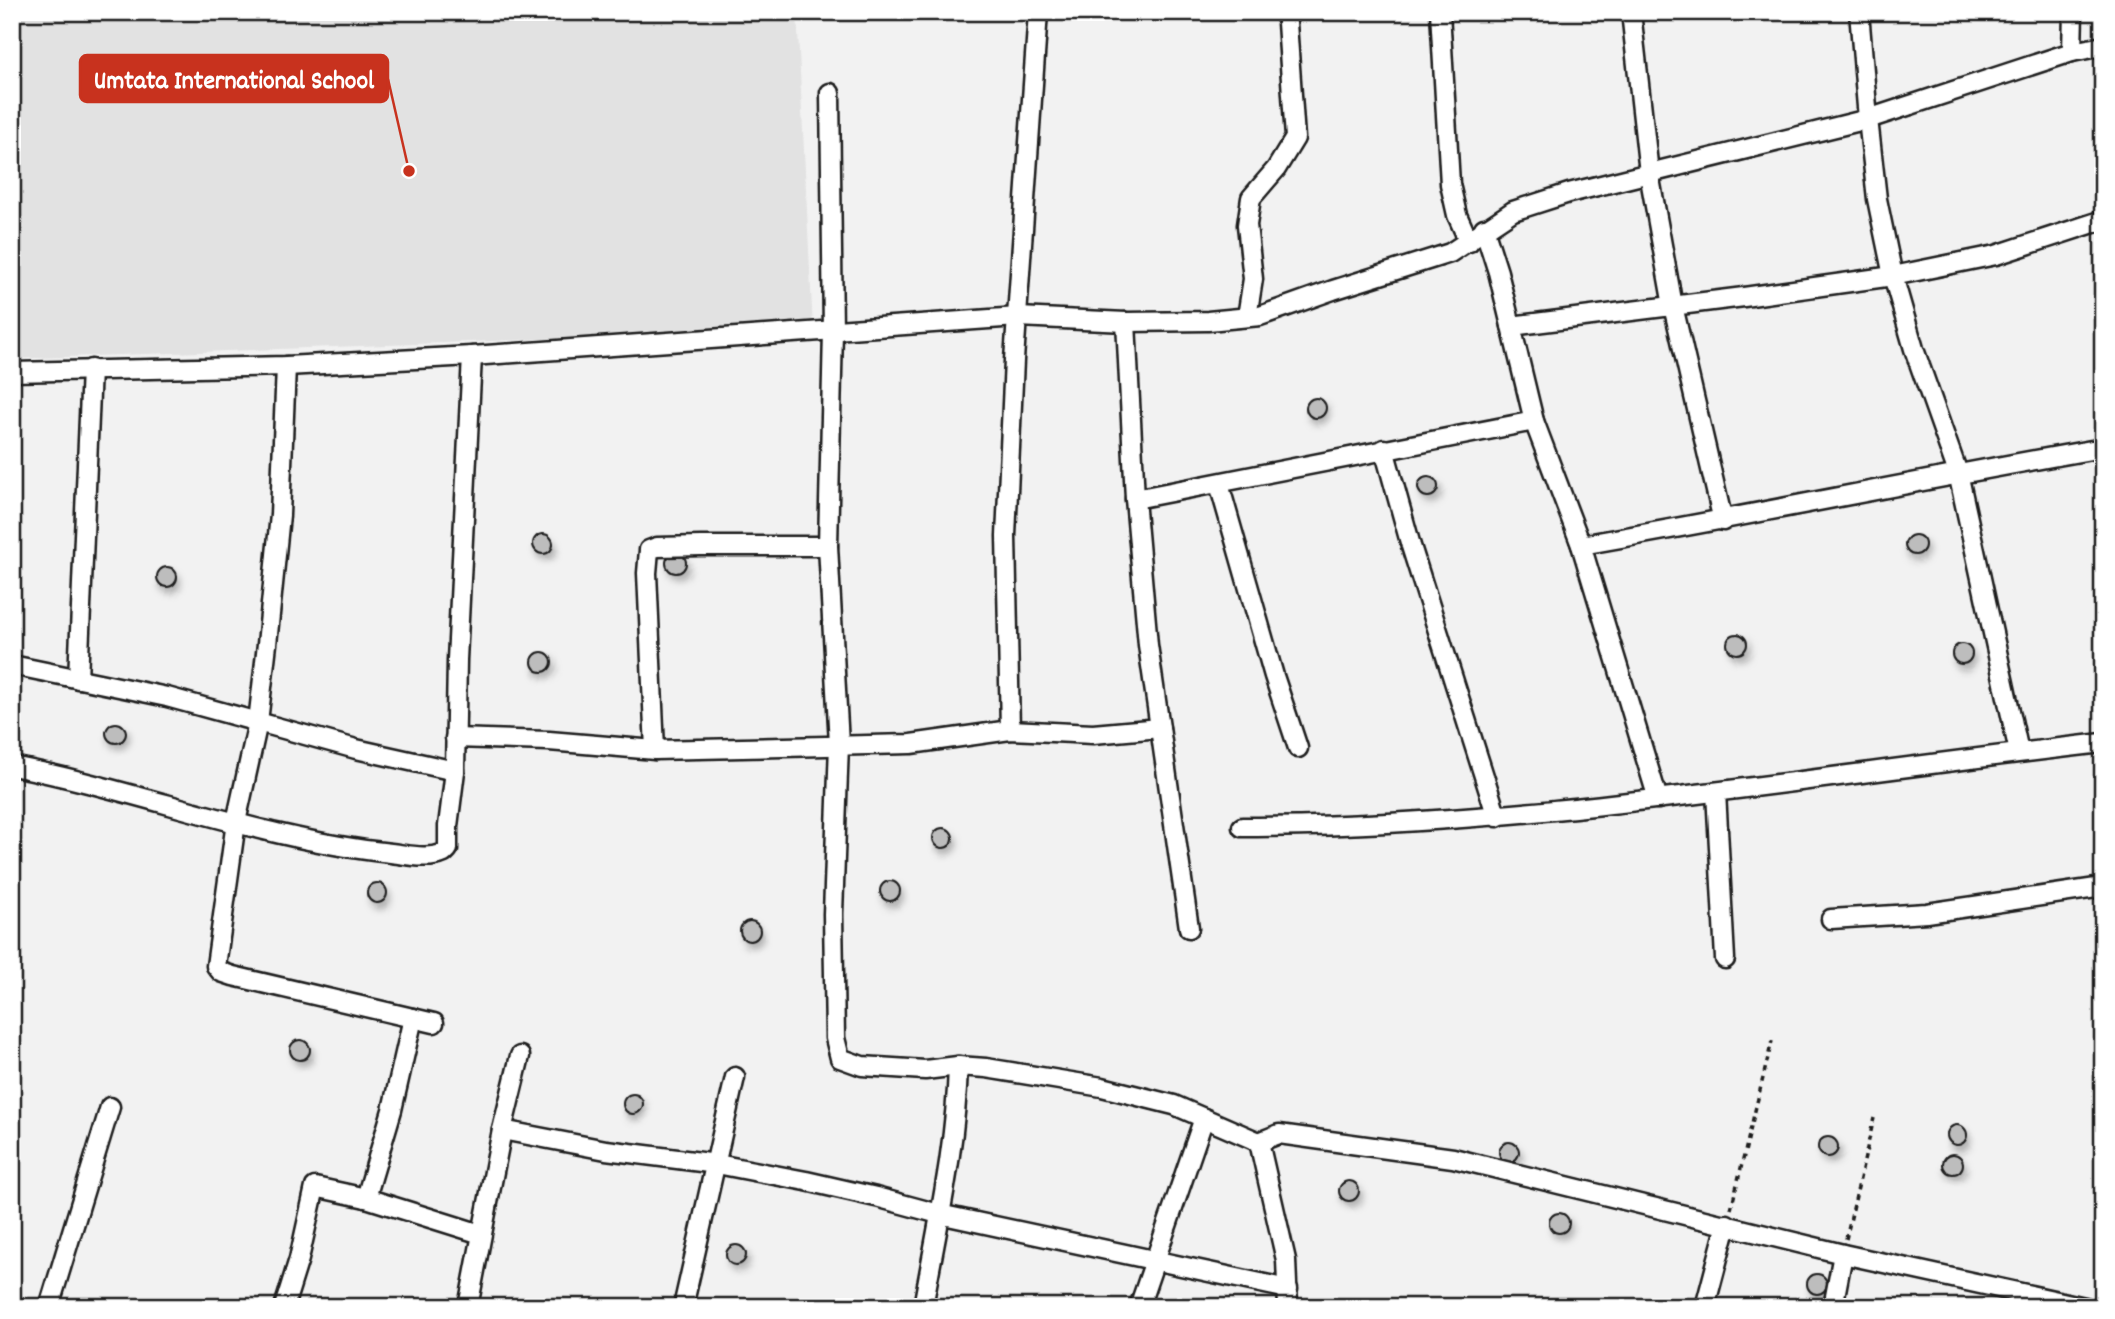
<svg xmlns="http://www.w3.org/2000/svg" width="2115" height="1319" font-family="Dekko,sans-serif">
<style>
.built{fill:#e2e2e2}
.building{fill:#bdbdbd;stroke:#1c1c1c;stroke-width:2;filter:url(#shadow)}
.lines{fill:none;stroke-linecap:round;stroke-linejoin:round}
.street-casing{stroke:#1c1c1c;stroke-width:23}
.path{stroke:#1c1c1c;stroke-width:3.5;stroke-dasharray:5 5;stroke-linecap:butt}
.street{stroke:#fff;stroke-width:18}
.leader{fill:none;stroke:#c8321e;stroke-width:2.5}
.callout-dot{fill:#c8321e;stroke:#fff;stroke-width:2.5}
.callout{fill:#c8321e;stroke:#c8321e;stroke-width:2.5}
.callout-label{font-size:26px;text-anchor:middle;font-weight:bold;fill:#fff}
</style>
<defs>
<filter id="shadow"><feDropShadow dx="3" dy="5.5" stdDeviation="3.5" flood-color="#0004"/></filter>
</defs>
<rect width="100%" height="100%" fill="#f2f2f2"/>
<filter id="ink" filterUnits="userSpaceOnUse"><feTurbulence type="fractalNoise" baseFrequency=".0143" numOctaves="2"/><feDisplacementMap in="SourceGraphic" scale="14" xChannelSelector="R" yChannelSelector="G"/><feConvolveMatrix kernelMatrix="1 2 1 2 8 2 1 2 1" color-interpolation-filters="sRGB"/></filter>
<g filter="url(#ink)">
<!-- built -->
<path class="built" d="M12 12H797L813 329 12 359Z"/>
<!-- building -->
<g class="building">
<circle cx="1316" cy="408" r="10"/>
<circle cx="1428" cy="487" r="10"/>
<circle cx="543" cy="544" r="10"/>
<circle cx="1915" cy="545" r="10"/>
<circle cx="676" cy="563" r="10"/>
<circle cx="167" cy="577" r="10"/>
<circle cx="1737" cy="644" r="10"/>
<circle cx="1962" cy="654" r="10"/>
<circle cx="542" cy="662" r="10"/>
<circle cx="116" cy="733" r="10"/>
<circle cx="943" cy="838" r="10"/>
<circle cx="890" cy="891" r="10"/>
<circle cx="377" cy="893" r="10"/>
<circle cx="750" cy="931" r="10"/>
<circle cx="300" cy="1050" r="10"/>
<circle cx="633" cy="1104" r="10"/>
<circle cx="1957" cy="1135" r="10"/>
<circle cx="1828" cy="1147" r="10"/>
<circle cx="1509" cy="1152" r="10"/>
<circle cx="1953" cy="1164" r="10"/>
<circle cx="1349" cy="1191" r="10"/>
<circle cx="1559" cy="1223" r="10"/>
<circle cx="736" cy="1255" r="10"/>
<circle cx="1817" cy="1284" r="10"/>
</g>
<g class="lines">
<!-- street casing -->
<g class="street-casing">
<g id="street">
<path d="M1440 12 1450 184 1457 215 1469 242"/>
<path d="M1631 12 1649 173 1673 306 1723 521"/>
<path d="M1859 12 1868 119 1877 199 1893 276 1914 349 1958 473 2019 752"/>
<path d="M2072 52 2073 12"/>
<path d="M830 93 833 331 828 546 839 744 833 914 835 1038 840 1058 862 1066 925 1070 958 1066 986 1068 1102 1087 1174 1105 1259 1142 1279 1134 1453 1158 1843 1254 2085 1307"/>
<path d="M1484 228 1498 272 1534 421 1581 545 1658 799"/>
<path d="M1247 317 1253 279 1247 225 1251 198 1276 169 1295 138 1287 23"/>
<path d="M1126 322 1135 499 1148 645 1189 928"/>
<path d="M1511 326 1744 297 1893 276 1996 255 2103 220"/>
<path d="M286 366 280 515 267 644 258 722 236 822 216 966 221 972 233 976 434 1023"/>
<path d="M12 372 286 366 472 356 1018 317 1126 322 1208 321 1260 316 1333 290 1450 253 1513 211 1569 193 1868 119 2072 52 2103 46"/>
<path d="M1384 449 1411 546 1497 817"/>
<path d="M1219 484 1274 676 1298 748"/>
<path d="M1135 499 1534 421"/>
<path d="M1581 545C1755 515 1928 478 2103 448"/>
<path d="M12 665 167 697 356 749 455 771"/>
<path d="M78 679 91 369"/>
<path d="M1010 730 1006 536 1014 360 1038 12"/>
<path d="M455 738 549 741 655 750 911 744 1010 730 1093 734 1160 728"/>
<path d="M655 750 647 573 649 550 657 547 701 546H828"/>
<path d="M12 766C139 790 262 840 391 853 408 855 429 860 444 853L448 849V826L455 771 457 660 472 356"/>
<path d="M1716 792 1725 959"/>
<path d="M1242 827C1531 827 1816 775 2103 743"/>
<path d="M1831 919 1927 913 2103 887"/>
<path d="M502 1130 606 1150 717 1164 806 1181 876 1197 939 1214 1288 1289"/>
<path d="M1259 1142 1286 1260 1288 1307"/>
<path d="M366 1198 392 1110 413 1018"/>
<path d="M49 1307 110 1107"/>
<path d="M284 1307 299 1259 315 1187 366 1198 481 1234"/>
<path d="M468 1307 502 1130 520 1056"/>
<path d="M683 1307 735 1077"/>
<path d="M923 1307C937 1227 956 1147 958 1066"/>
<path d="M1139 1307 1204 1118"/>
<path d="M1705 1307 1727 1224"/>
<path d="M1833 1307 1843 1254"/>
</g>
</g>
<!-- path -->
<g class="path">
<path d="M1731 1209 1772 1041"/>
<path d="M1846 1239 1874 1118"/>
</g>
<!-- street -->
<use href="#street" class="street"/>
</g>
</g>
<!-- callouts -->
<path class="leader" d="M409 171L388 79"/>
<circle class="callout-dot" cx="409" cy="171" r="7"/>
<rect class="callout" x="80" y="55" width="308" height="47" rx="7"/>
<g class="callout-label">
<text x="234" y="88">Umtata International School</text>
</g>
<!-- margin -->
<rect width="2115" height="1319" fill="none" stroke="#fff" stroke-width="42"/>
<rect x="21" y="21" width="2073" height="1277" fill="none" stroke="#1c1c1c" stroke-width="2.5" filter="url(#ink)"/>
</svg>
